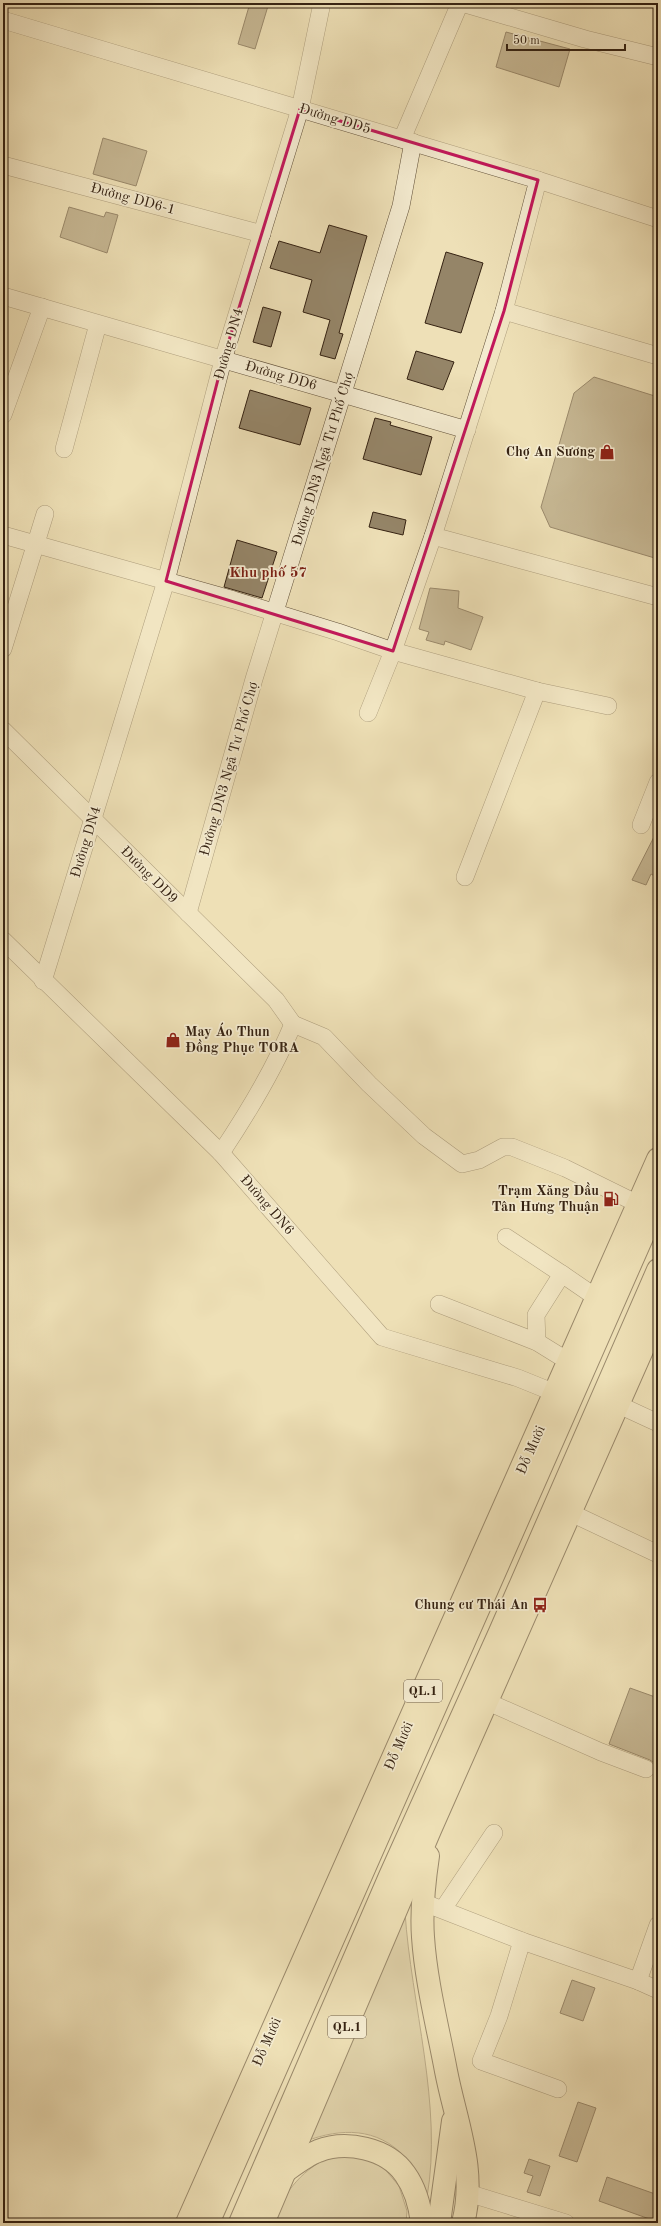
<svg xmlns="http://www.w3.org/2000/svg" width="661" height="2226" font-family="'Old Standard TT',serif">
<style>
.green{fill:#cfc09b;stroke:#827156}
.building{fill:#958568;stroke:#352212}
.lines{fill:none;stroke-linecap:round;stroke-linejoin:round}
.minor-casing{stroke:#63523b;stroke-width:18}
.highway-casing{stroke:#352212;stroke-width:24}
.minor{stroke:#f4ebd0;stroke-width:17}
.highway{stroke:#eee0b7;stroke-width:22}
.marked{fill:none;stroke:#c2185b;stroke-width:3;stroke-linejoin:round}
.labels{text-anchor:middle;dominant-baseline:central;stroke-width:3.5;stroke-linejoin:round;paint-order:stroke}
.shield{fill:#f4ebd0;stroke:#6e5e4b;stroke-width:1}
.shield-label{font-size:13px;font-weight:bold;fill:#352212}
.street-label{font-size:14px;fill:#352212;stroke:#f4ebd0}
.poi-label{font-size:14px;font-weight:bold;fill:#352212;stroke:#f4ebd0;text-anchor:end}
.neighbourhood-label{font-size:15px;font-weight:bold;fill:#7a1f14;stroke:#f4ebd0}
</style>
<rect width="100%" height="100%" fill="#eee0b7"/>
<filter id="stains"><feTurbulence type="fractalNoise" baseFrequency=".005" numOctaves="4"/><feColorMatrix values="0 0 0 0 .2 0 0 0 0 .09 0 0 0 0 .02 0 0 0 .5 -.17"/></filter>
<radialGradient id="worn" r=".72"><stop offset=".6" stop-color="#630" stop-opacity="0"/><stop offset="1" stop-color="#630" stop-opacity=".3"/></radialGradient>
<!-- green -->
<g class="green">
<path d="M405 1912C411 2004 443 2106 427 2197 421 2185 415 2167 405 2157 377 2127 341 2128 306 2141Z"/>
<path d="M329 2157H362L383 2167 399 2186 407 2211 406 2223H268C286 2194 297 2173 329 2157Z"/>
</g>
<!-- building -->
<g class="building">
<path d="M250 3 268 6 255 49 238 44Z"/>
<path d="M506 32 570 49 559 87 496 67Z"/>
<path d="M103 138 147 151 136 186 93 174Z"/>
<path d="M69 207 104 217 106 212 118 215 107 253 60 237Z"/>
<path d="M329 225 367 236 339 333 343 334 335 359 320 355 330 320 303 312 312 280 270 268 279 241 320 253Z"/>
<path d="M446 252 483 263 461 333 425 323Z"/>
<path d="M263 307 281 312 271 347 253 342Z"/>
<path d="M416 351 454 362 443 390 407 379Z"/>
<path d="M594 377 658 397V559L550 527 541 507 574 393Z"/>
<path d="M250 390 311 408 300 445 239 428Z"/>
<path d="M375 418 391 422 390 425 432 437 421 475 363 459Z"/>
<path d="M373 512 406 520 403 535 369 527Z"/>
<path d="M237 540 277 552 262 598 224 587Z"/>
<path d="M430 588 459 591 458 608 483 617 471 650 445 641 444 645 426 640 429 632 419 629Z"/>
<path d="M658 829V878L651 874 646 885 632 880Z"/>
<path d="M630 1688 658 1698V1766L650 1760 609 1744Z"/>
<path d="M572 1980 595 1988 583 2021 560 2013Z"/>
<path d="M578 2102 596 2108 577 2162 559 2156Z"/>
<path d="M529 2159 550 2166 540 2196 527 2192 533 2176 524 2173Z"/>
<path d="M607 2177 658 2195V2222L599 2201Z"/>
</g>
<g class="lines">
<!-- minor casing -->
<g class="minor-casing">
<g id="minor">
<path d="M462 3 585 39 658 57"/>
<path d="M3 20 538 180 504 311"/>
<path d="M402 139 460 3"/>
<path d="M3 165 262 234"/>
<path d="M538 180 658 219"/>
<path d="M3 296 467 430"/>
<path d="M658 356 504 311 433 536 658 597"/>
<path d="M3 415 42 307"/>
<path d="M64 449 98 324"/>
<path d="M3 535 234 600 338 632 393 651 537 691 608 706"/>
<path d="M3 649 45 514"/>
<path d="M368 713 393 651 433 536"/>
<path d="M3 730 276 1000 293 1024"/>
<path d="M641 825 658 782"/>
<path d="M465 877 537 691"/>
<path d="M188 913 254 679 401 206 413 142"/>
<path d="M3 940 221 1153 382 1337 518 1378 565 1397"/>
<path d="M43 981 166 581 223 360 300 109 322 3"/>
<path d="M221 1153C249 1111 274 1070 293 1024L324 1037 369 1084 424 1136 462 1164 479 1160 503 1147H512L565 1168 638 1204"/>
<path d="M506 1237 562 1274"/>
<path d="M439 1304 537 1342 558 1355 571 1360"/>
<path d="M537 1342 536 1315 562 1274 597 1298"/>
<path d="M619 1405 658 1423"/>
<path d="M571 1513 658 1554"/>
<path d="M488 1702 601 1752 646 1769"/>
<path d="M422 1902 522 1941 638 1981 658 1990"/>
<path d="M443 1909 494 1833"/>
<path d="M522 1941 499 2016 481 2061 558 2089"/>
<path d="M638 1981 658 1925"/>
<path d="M468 2193 566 2223"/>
</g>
</g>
<!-- highway casing -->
<g class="highway-casing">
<g id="highway">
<path d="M428 1856C424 1883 421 1910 423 1937 426 1982 438 2028 446 2071 456 2123 477 2170 463 2223"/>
<path d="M284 2172C294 2165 307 2155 318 2151 346 2140 387 2148 405 2174 415 2188 420 2206 422 2223"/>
<path d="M187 2223 658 1159"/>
<path d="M208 2223 658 1201"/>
<path d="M240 2223 390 1876 500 1632 658 1270"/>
<path d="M263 2223 430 1830 658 1314"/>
<path d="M439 2223 453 2121"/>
</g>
</g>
<!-- minor -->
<use href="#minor" class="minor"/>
<!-- highway -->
<use href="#highway" class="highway"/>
</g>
<!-- marked area -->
<path d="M0 0H661V2226H0ZM300 109 538 180 504 311 393 651 166 581 223 360Z" fill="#eee0b7" fill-opacity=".55" fill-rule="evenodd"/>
<path class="marked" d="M300 109 538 180 504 311 393 651 166 581 223 360Z"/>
<!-- icons -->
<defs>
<g id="shop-bare" transform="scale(1.2)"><path d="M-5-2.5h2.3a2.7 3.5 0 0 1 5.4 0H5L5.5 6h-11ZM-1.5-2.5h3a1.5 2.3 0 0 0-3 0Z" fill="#8f2418" stroke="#f4ebd0" stroke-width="2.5" paint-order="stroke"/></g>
<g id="fuel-bare" transform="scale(1.2)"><path d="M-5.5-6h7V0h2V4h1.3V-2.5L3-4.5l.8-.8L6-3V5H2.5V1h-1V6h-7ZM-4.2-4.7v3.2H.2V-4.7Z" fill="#8f2418" stroke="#f4ebd0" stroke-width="2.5" paint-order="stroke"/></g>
<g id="bus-bare" transform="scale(1.2)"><path d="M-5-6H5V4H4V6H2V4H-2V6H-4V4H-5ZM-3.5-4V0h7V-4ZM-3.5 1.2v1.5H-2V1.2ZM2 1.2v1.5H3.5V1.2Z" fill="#8f2418" stroke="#f4ebd0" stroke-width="2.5" paint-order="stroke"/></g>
</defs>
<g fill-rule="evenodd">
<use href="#shop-bare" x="607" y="452"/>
<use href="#shop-bare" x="173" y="1040"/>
<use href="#fuel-bare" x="611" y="1199"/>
<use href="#bus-bare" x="540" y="1605"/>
</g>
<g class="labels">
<!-- shield labels -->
<g class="shield">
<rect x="404" y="1680" width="38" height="22" rx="3"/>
<rect x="328" y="2016" width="38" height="22" rx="3"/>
</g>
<g class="shield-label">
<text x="423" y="1691">QL.1</text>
<text x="347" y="2027">QL.1</text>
</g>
<!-- street labels -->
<g class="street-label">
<text transform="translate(335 119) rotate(17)">Đường DD5</text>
<text transform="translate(133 199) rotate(15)">Đường DD6-1</text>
<text transform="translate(229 344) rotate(-74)">Đường DN4</text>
<text transform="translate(281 376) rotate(16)">Đường DD6</text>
<text transform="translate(323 459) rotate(-73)">Đường DN3 Ngã Tư Phố Chợ</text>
<text transform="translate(229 769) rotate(-74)">Đường DN3 Ngã Tư Phố Chợ</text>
<text transform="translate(86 842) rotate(-73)">Đường DN4</text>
<text transform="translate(149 875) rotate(45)">Đường DD9</text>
<text transform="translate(267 1205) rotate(49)">Đường DN6</text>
<text transform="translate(531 1450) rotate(-66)">Đỗ Mười</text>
<text transform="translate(399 1746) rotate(-66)">Đỗ Mười</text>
<text transform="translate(267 2042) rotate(-66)">Đỗ Mười</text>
</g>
<!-- poi labels -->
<g class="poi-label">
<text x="595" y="452">Chợ An Sương</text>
<text x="185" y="1032" text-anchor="start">May Áo Thun<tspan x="185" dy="16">Đồng Phục TORA</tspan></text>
<text x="599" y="1191">Trạm Xăng Dầu<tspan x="599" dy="16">Tân Hưng Thuận</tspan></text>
<text x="528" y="1605">Chung cư Thái An</text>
</g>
<!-- neighbourhood labels -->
<g class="neighbourhood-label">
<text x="268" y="573">Khu phố 57</text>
</g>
</g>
<!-- margin -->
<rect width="661" height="2226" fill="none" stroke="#eee0b7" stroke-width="16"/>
<rect x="4" y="4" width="653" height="2218" fill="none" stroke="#352212" stroke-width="2"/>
<rect x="8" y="8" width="645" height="2210" fill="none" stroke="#352212"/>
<!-- scale -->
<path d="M507 44v6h118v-6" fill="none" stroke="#352212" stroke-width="2"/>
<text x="513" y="44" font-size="12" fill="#352212" stroke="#f4ebd0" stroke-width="3" paint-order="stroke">50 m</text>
<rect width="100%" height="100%" filter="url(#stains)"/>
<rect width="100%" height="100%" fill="url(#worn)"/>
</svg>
